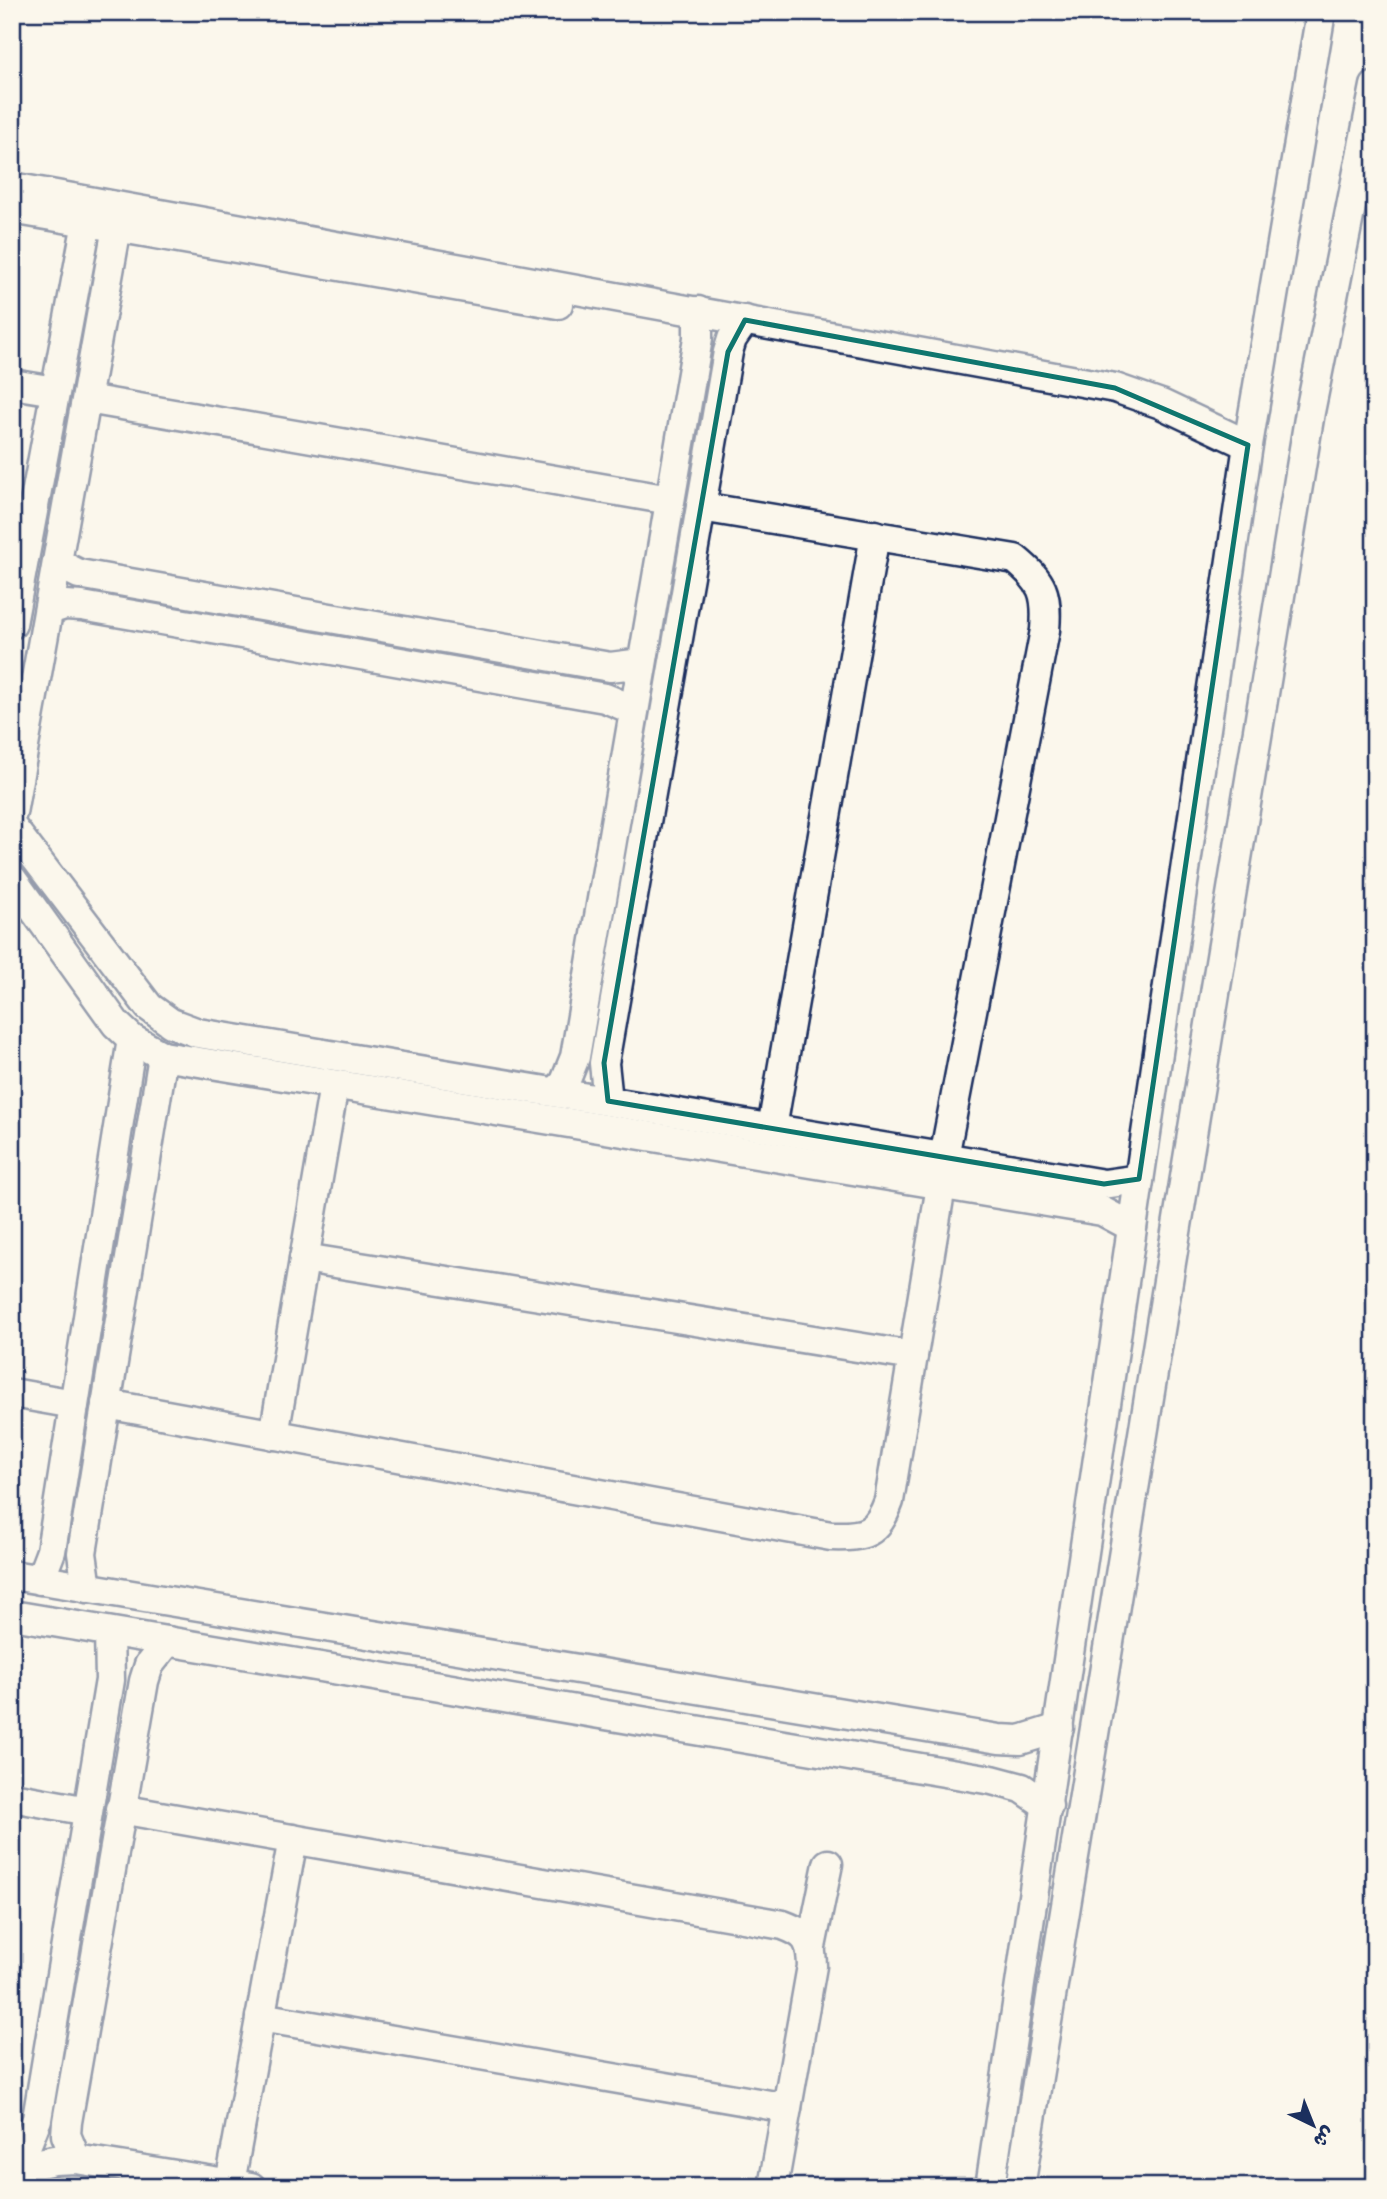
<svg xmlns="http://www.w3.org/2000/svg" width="1387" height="2199" font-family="'Indie Flower','Playpen Sans Arabic',sans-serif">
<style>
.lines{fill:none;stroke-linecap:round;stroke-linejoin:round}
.minor-casing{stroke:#1b2f5e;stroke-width:33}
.minor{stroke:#fbf7ec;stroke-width:28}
.marked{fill:none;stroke:#0f766e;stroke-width:5;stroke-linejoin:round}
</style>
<rect width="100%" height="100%" fill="#fbf7ec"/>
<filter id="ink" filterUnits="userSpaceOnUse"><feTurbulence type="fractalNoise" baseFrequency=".0143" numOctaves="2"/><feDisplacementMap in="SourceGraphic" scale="14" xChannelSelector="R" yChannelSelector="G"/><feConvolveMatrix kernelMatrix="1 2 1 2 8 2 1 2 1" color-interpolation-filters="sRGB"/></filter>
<g filter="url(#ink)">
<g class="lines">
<!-- minor casing -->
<g class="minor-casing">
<g id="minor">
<path d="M12 187 1115 388 1161 404 1248 445"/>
<path d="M12 209 558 304"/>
<path d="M12 384 55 391"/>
<path d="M87 399 670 500"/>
<path d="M701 507 1015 559C1043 582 1048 593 1045 630L944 1157"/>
<path d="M57 563 79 574 610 667 642 663"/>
<path d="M49 610 65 605 82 606 605 698 634 710"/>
<path d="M12 624 87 222"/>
<path d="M12 813 117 227"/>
<path d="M12 827 149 1007 171 1023 198 1033 1104 1184 1139 1179"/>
<path d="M12 879 116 1024 132 1039 163 1056 1102 1211 1132 1227"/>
<path d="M556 1092 565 1082 575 1057 698 338V311"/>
<path d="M608 1101 604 1063 728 352 732 339 745 320"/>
<path d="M772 1128 875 535"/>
<path d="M304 1258 913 1356"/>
<path d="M12 1393 74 1404"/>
<path d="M106 1404 831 1536C865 1537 877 1534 889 1501L941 1186"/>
<path d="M274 1435 334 1085"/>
<path d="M12 1575 999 1739 1020 1740 1059 1728"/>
<path d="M40 1580 51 1551 132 1039"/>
<path d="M87 1588 82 1553 163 1056"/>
<path d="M12 1615 992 1780 1022 1788 1048 1806"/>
<path d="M12 1797 88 1811"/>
<path d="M120 1809 783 1925C807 1934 811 1940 812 1966L773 2187"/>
<path d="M811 1947 828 1864"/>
<path d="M260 2017 787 2108"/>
<path d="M76 2159 66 2135 67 2122 144 1681 149 1665 168 1641"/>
<path d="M12 2169 23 2154 37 2119 110 1680 109 1632"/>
<path d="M12 2169 54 2160 76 2159 251 2187"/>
<path d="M230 2183 293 1839"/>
<path d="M990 2187 1248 445 1321 12"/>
<path d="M1020 2187 1310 412 1375 86"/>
</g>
</g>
<!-- minor -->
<use href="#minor" class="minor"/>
</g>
</g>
<!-- marked area -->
<path d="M0 0H1387V2199H0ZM745 320 1115 388 1248 445 1139 1179 1104 1184 608 1101 604 1063 728 352Z" fill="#fbf7ec" fill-opacity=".55" fill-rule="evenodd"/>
<path class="marked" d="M745 320 1115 388 1248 445 1139 1179 1104 1184 608 1101 604 1063 728 352Z"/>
<!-- margin -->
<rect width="1387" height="2199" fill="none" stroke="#fbf7ec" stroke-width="42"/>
<rect x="21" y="21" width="1345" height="2157" fill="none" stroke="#1b2f5e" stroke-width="2.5" filter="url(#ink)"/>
<!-- north arrow -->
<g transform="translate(1313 2125) rotate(137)" stroke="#fbf7ec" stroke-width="5" paint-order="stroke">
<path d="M0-5L12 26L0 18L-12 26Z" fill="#1b2f5e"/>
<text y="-10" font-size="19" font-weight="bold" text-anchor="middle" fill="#1b2f5e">ش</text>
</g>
</svg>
